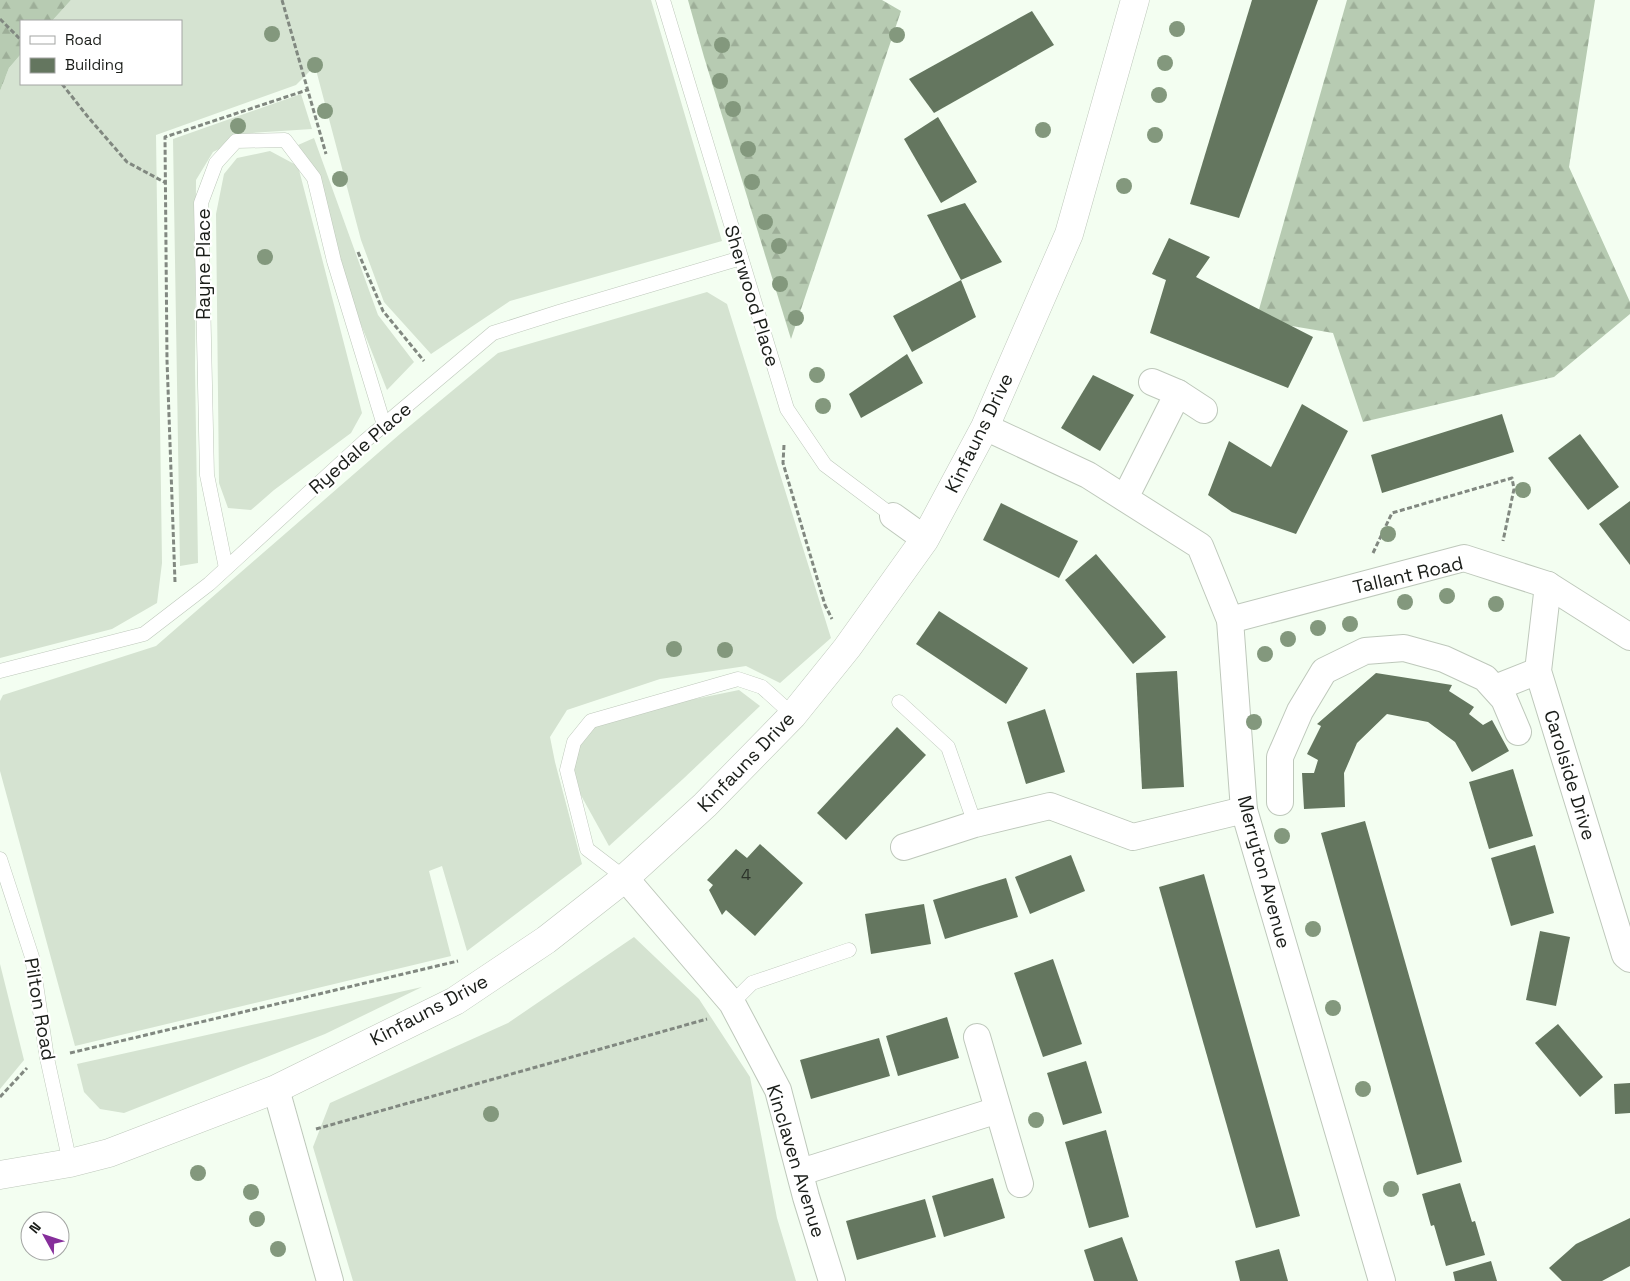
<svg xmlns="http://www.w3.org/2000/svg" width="1630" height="1281" font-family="'Space Grotesk',sans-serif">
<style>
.grass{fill:#d5e3d1}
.forest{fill:url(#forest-firs)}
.building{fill:#64765f}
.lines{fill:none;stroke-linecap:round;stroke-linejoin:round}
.service-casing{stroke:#bec8bb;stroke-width:15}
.minor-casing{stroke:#bec8bb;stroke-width:28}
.tertiary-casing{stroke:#bec8bb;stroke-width:29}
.path{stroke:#818880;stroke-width:3;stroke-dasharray:5 2.5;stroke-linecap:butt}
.service{stroke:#fff;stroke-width:14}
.minor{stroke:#fff;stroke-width:26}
.tertiary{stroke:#fff;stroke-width:28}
.tree{fill:#83987d}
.labels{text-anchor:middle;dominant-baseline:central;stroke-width:4.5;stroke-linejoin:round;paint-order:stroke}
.number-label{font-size:16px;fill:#2c332a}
.street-label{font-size:19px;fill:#1a1d19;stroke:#fff}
</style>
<defs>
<pattern id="forest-firs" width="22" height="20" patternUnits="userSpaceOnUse" patternTransform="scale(1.25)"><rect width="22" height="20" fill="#b7cbb2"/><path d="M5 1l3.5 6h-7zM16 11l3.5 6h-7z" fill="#9dae98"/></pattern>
</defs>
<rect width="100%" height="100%" fill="#f3fef1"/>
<!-- grass -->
<g class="grass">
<path d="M71 0H651L722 241 510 301 431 354 384 302 361 240 315 66 296 85 156 135 162 563 157 603 112 629 0 658V91L9 68 21 54V84H181V21H52Z"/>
<path d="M301 94 312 129 252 133 213 152 196 180 195 368 198 563 180 566 173 139Z"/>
<path d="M314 138 378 315 414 362 387 390 354 307 315 168 298 145Z"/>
<path d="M270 151 298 166 362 413 351 433 274 490 251 510 228 508 219 483 216 214 224 174 237 158Z"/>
<path d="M707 292 727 304 831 638 780 683 746 666 660 679 567 710 550 737 555 762 582 864 467 951 442 866 429 871 451 956 75 1046 0 771V701L3 695 156 646 400 434 498 353Z"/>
<path d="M739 690 760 706 683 779 609 846 567 770 574 742 597 719Z"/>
<path d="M634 937 699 999 750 1077 777 1218 796 1281H353L313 1147 330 1103 508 1023Z"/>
<path d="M0 964 24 1060 0 1089Z"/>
<path d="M422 987 325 1034 124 1113 100 1109 84 1092 77 1064Z"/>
</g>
<!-- forest -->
<g class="forest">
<path d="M0 0H71L52 21H21V54L9 68 0 91Z"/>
<path d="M688 0H882L901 11 791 339 704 57Z"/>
<path d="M1347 0H1595L1569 167 1630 302V314L1554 377 1363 422 1333 333 1256 320Z"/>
</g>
<!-- building -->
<g class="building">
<path d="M1252 0H1318L1239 218 1190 204Z"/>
<path d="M1032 11 1054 45 934 113 909 79Z"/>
<path d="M938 117 977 182 941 203 904 139Z"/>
<path d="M965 203 1002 262 961 280 976 317 912 352 893 316 961 280 927 215Z"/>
<path d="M1169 238 1210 257 1196 277 1313 337 1288 388 1150 333 1166 280 1152 274Z"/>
<path d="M907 354 923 383 861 418 849 394Z"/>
<path d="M1093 375 1134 395 1100 451 1061 428Z"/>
<path d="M1302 404 1348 431 1296 534 1232 512 1208 495 1229 441 1271 467Z"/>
<path d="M1502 414 1514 452 1382 493 1371 455Z"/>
<path d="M1580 434 1619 487 1588 510 1548 458Z"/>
<path d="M1630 501V565L1599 524Z"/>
<path d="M1001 503 1078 541 1059 578 983 540Z"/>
<path d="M1096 554 1166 637 1133 664 1065 580Z"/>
<path d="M939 611 1028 668 1006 704 916 644Z"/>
<path d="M1177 671 1184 787 1142 789 1136 673Z"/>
<path d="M1376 673 1452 685 1449 691 1474 707 1469 714 1483 725 1492 720 1509 751 1472 772 1455 742 1428 722 1387 714 1357 743 1344 773 1345 807 1304 809 1302 773H1314L1318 760 1307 754 1321 726 1317 724Z"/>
<path d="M1045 709 1065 772 1026 784 1007 722Z"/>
<path d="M897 727 926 755 846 840 817 813Z"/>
<path d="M1513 769 1533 836 1489 849 1469 782Z"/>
<path d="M1365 821 1462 1162 1417 1175 1321 833Z"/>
<path d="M760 844 803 883 755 936 726 910 722 915 709 890 713 885 707 880 736 849 747 858Z"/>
<path d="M1535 845 1554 913 1511 926 1491 858Z"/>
<path d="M1071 855 1085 891 1030 914 1015 877Z"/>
<path d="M1204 874 1300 1216 1256 1228 1159 887Z"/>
<path d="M1006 878 1018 917 945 939 933 900Z"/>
<path d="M924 904 931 944 871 954 865 914Z"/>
<path d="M1540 931 1570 937 1556 1006 1526 1000Z"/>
<path d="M1053 959 1082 1044 1043 1057 1014 973Z"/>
<path d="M947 1017 959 1058 898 1076 886 1036Z"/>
<path d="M1558 1024 1603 1077 1580 1097 1535 1043Z"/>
<path d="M879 1038 890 1076 811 1099 800 1060Z"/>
<path d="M1086 1061 1102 1113 1063 1125 1047 1073Z"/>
<path d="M1630 1083V1113L1615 1114 1614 1084Z"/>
<path d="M1106 1130 1129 1217 1089 1228 1065 1142Z"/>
<path d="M993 1178 1005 1218 944 1237 932 1196Z"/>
<path d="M1460 1183 1472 1222 1475 1221 1485 1255 1446 1266 1434 1225 1431 1226 1422 1194Z"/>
<path d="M925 1199 936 1237 857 1260 846 1221Z"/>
<path d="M1630 1218V1266L1602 1281H1562L1549 1268 1576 1244Z"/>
<path d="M1122 1237 1138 1281H1094L1084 1250Z"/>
<path d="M1279 1249 1288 1281H1240L1235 1261Z"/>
<path d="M1491 1261 1497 1281H1455L1453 1272Z"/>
</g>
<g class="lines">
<!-- service casing -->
<g class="service-casing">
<g id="service">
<path d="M663 0 787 409 825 465 893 516"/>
<path d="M226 568 207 475 201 203 216 163 236 141 285 140 314 178 334 261 384 425"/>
<path d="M0 671 144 634 209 584 365 441 493 333 559 312 741 258"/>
<path d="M899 702 948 747 975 824"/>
<path d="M0 859 32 957 47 1058 70 1163"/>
<path d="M625 878 587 849 567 770 574 742 591 721 738 679 762 687 793 715"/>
<path d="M732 1003 752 983 849 950"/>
</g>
</g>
<!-- minor casing -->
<g class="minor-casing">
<g id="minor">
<path d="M1152 382 1178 393 1204 410"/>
<path d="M985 427 1088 475 1200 546 1230 620 1244 810 1382 1281"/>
<path d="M1125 498 1178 393"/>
<path d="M893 516 925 539"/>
<path d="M1548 585 1538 671 1625 955 1630 959"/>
<path d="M1230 620 1464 558 1548 585 1630 637"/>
<path d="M1495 688 1538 671"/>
<path d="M1280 802V757L1300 711 1324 671 1365 651 1404 648 1444 659 1485 678 1504 699 1518 732"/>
<path d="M904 847 975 824 1050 806 1133 837 1244 810"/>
<path d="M625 878 732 1003 778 1090 806 1197 832 1281"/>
<path d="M977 1037 1020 1184"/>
<path d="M276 1089 330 1281"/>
<path d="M801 1172 998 1110"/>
</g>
</g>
<!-- tertiary casing -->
<g class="tertiary-casing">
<path id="tertiary" d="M0 1175 70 1163 109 1153 276 1089 455 1001 546 940 625 878 705 805 793 715 847 648 925 539 985 427 1069 234 1135 0"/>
</g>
<!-- path -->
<g class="path">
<path d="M282 0 326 154"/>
<path d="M0 19 21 40"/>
<path d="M62 84 88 117 127 162 166 183"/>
<path d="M358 252 383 311 424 361"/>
<path d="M784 445 783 463 825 605 832 619"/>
<path d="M1373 553 1392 513 1512 478 1514 489 1503 541"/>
<path d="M175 582 167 360 165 137 307 90"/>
<path d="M70 1053 458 961"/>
<path d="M0 1097 27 1068"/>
<path d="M316 1129 707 1019"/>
</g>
<!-- service -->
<use href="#service" class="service"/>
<!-- minor -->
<use href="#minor" class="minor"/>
<!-- tertiary -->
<use href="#tertiary" class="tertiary"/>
</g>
<!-- trees -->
<g class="tree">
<circle cx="1177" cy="29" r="8"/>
<circle cx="272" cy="34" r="8"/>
<circle cx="897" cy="35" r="8"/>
<circle cx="722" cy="45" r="8"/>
<circle cx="1165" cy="63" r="8"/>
<circle cx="315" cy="65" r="8"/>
<circle cx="720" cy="81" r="8"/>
<circle cx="1159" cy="95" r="8"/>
<circle cx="733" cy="109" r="8"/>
<circle cx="325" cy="111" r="8"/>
<circle cx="238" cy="126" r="8"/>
<circle cx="1043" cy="130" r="8"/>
<circle cx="1155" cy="135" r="8"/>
<circle cx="748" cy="149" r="8"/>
<circle cx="340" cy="179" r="8"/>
<circle cx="752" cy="182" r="8"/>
<circle cx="1124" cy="186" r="8"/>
<circle cx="765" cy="222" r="8"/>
<circle cx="779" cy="246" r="8"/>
<circle cx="265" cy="257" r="8"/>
<circle cx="780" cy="284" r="8"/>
<circle cx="796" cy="318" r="8"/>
<circle cx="817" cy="375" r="8"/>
<circle cx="823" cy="406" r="8"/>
<circle cx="1523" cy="490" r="8"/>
<circle cx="1388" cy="534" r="8"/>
<circle cx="1447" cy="596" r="8"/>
<circle cx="1405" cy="602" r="8"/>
<circle cx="1496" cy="604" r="8"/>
<circle cx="1350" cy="624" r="8"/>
<circle cx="1318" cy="628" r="8"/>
<circle cx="1288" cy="639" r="8"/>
<circle cx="674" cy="649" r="8"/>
<circle cx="725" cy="650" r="8"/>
<circle cx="1265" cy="654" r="8"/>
<circle cx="1254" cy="722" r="8"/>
<circle cx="1282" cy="836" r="8"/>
<circle cx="1313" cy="929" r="8"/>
<circle cx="1333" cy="1008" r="8"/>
<circle cx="1363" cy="1089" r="8"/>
<circle cx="491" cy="1114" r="8"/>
<circle cx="1036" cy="1120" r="8"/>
<circle cx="198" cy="1173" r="8"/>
<circle cx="1391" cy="1189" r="8"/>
<circle cx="251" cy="1192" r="8"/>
<circle cx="257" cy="1219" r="8"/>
<circle cx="278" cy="1249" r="8"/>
</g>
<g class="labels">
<!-- number labels -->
<g class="number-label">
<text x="746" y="874">4</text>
</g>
<!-- street labels -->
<g class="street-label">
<text transform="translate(203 264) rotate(-90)">Rayne Place</text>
<text transform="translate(752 296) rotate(73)">Sherwood Place</text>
<text transform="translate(979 433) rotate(-64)">Kinfauns Drive</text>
<text transform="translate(360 448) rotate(-41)">Ryedale Place</text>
<text transform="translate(1408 575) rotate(-13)">Tallant Road</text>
<text transform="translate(746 762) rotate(-46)">Kinfauns Drive</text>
<text transform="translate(1570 775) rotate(73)">Carolside Drive</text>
<text transform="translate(1264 872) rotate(75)">Merryton Avenue</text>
<text transform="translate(40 1009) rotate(80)">Pilton Road</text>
<text transform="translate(429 1010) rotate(-28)">Kinfauns Drive</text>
<text transform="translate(796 1161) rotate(73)">Kinclaven Avenue</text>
</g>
</g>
<!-- legend -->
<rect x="20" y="20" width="162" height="65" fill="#ffffff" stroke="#a3a5a3"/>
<rect x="30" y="36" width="25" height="8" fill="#ffffff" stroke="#a3a5a3"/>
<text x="65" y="45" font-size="15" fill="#1a1d19">Road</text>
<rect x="30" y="58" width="25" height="15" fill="#64765f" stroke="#a3a5a3"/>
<text x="65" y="70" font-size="15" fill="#1a1d19">Building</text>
<!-- north arrow -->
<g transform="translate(45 1236) rotate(310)"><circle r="24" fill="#ffffff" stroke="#a3a5a3"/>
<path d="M0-4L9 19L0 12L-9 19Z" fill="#862e9b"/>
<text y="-8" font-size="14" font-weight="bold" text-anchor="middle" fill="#1a1d19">N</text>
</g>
</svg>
